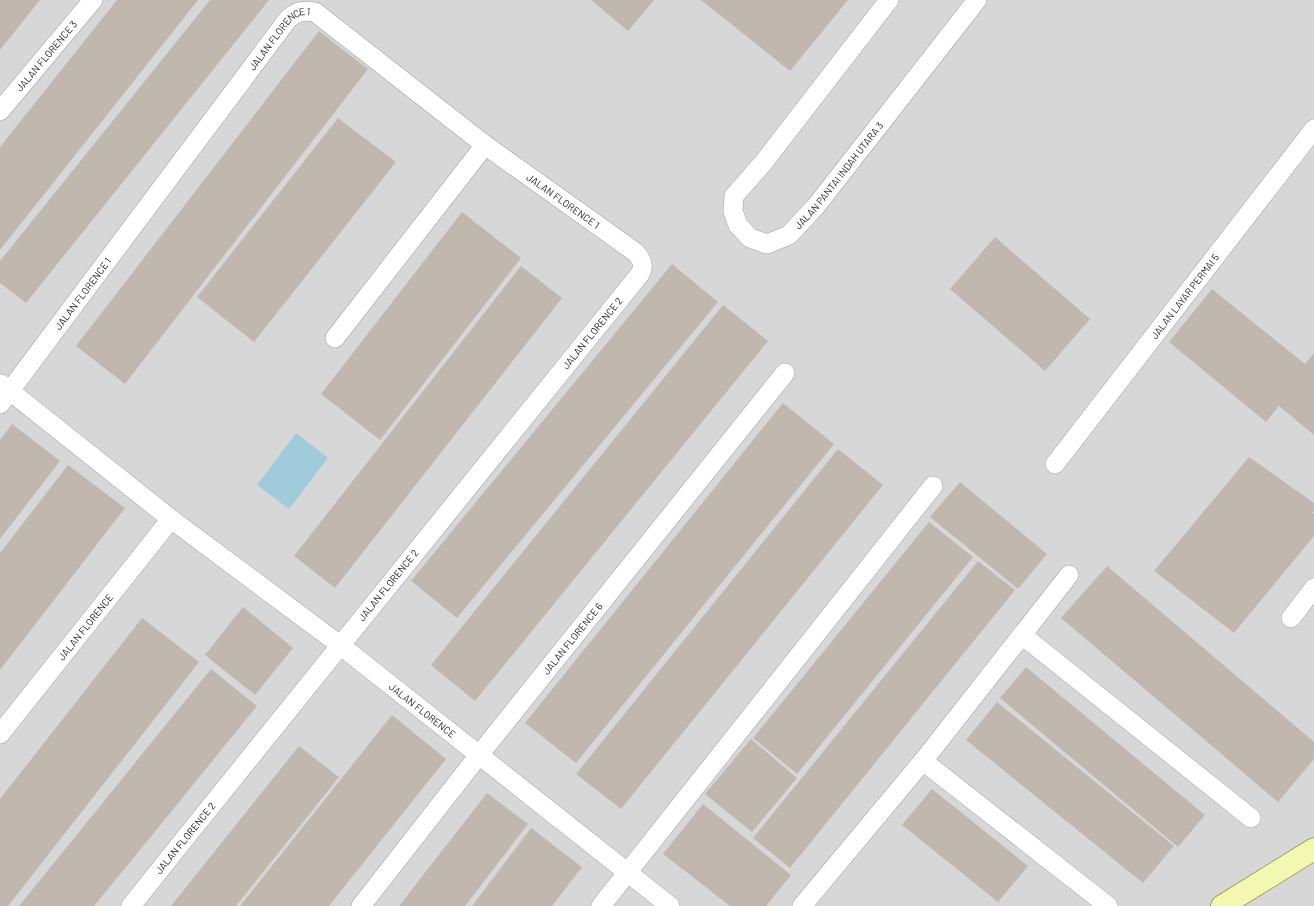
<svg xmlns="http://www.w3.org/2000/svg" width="1314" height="906" font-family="Barlow,sans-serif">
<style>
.residential{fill:#d8d7d7}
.water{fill:#a0cbda}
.building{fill:#c0b8af}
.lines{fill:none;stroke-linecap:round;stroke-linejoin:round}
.street-casing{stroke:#a1a1a1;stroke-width:20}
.secondary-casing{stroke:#5e6c06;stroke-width:23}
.street{stroke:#fff;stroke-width:19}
.secondary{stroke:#f2f8b2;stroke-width:22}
.labels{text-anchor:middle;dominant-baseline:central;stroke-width:3;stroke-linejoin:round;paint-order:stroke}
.street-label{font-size:10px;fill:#1a1a1a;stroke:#fff}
</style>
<rect width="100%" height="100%" fill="#ece8e0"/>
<!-- residential -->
<rect class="residential" x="0" y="0" width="1314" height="906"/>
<!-- water -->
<path class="water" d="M296 433 328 458 289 509 257 485Z"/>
<!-- building -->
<g class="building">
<path d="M0 0H40L0 50Z"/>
<path d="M117 0H198L0 250V147Z"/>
<path d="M210 0H269L26 303 0 283V261Z"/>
<path d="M591 0H654L628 31Z"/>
<path d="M701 0H848L790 71Z"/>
<path d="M319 31 368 69 125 384 76 346Z"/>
<path d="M338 118 396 162 254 342 197 297Z"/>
<path d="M462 212 521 258 380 440 321 394Z"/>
<path d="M995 237 1090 319 1045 371 950 289Z"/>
<path d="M672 264 718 302 457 618 411 581Z"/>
<path d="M521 266 562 298 335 588 294 556Z"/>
<path d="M1212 289 1305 364 1314 353V435L1279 406 1266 422 1169 342Z"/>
<path d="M723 305 768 341 475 701 431 665Z"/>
<path d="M783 403 834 444 576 763 525 723Z"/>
<path d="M12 424 60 461 0 539V440Z"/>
<path d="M838 449 883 485 621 809 576 774Z"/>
<path d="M1249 457 1314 503V511L1312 513 1314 514V536L1234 633 1154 571Z"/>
<path d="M68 465 125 508 0 670V553Z"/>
<path d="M960 482 1047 554 1018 589 930 517Z"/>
<path d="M929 522 973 557 797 774 753 738Z"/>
<path d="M978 561 1015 590 790 868 753 838Z"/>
<path d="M1107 566 1314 742V759L1278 802 1061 618Z"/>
<path d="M243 607 293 648 255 695 205 655Z"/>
<path d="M142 618 199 662 8 906H0V799Z"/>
<path d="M1026 667 1205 815 1178 847 1000 698Z"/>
<path d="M211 669 257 706 149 839 94 906H19Z"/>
<path d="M997 702 1174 846 1143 883 966 740Z"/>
<path d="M392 715 446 759 329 906H240Z"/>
<path d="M751 739 797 778 752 832 705 794Z"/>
<path d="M299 746 339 777 288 841 236 906H171Z"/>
<path d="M932 789 1028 866 998 902 902 825Z"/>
<path d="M487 793 528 824 465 906H399Z"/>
<path d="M703 804 791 875 766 906H730L663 854Z"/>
<path d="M531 828 582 867 552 906H472Z"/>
</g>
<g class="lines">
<!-- street casing -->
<g class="street-casing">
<g id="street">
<path id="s1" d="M889 0 763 163 734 196 733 211 738 225 750 238 767 244 789 235 816 206 977 0"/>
<path id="s2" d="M0 111 93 0"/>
<path d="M335 338 485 145"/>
<path id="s3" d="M1 384 171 519 340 645 670 906"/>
<path id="s4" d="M0 404 288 19C297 11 303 10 315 12L485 145 635 252C642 259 645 265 640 274L186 837 131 906"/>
<path id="s5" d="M1055 464 1314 129"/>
<path d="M1291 618 1314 588"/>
<path d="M1022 635 1251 818"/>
<path id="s6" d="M0 734 171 519"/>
<path d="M923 761 1108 906"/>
<path id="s7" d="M361 906 479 755 785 373"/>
<path d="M601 906 933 486"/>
<path d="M802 906 923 761 1069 575"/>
</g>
</g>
<!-- secondary casing -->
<g class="secondary-casing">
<path id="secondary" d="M1222 906 1314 849"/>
</g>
<!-- street -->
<use href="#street" class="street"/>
<!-- secondary -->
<use href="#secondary" class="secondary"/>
</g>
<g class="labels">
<!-- street labels -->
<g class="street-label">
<text stroke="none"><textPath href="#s4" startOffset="462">JALAN FLORENCE 1</textPath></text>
<text stroke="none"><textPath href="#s2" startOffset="72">JALAN FLORENCE 3</textPath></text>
<text stroke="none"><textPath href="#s1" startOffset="417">JALAN PANTAI INDAH UTARA 3</textPath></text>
<text stroke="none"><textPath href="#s4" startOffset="822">JALAN FLORENCE 1</textPath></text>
<text stroke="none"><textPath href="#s4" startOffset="138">JALAN FLORENCE 1</textPath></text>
<text stroke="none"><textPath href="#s5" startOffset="212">JALAN LAYAR PERMAI 5</textPath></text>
<text transform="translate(592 333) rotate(-51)">JALAN FLORENCE 2</text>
<text transform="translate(388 585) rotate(-51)">JALAN FLORENCE 2</text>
<text stroke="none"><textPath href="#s6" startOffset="137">JALAN FLORENCE</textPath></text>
<text stroke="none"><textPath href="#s7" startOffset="341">JALAN FLORENCE 6</textPath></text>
<text stroke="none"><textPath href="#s3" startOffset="533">JALAN FLORENCE</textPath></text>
<text transform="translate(185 838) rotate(-51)">JALAN FLORENCE 2</text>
</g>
</g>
</svg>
